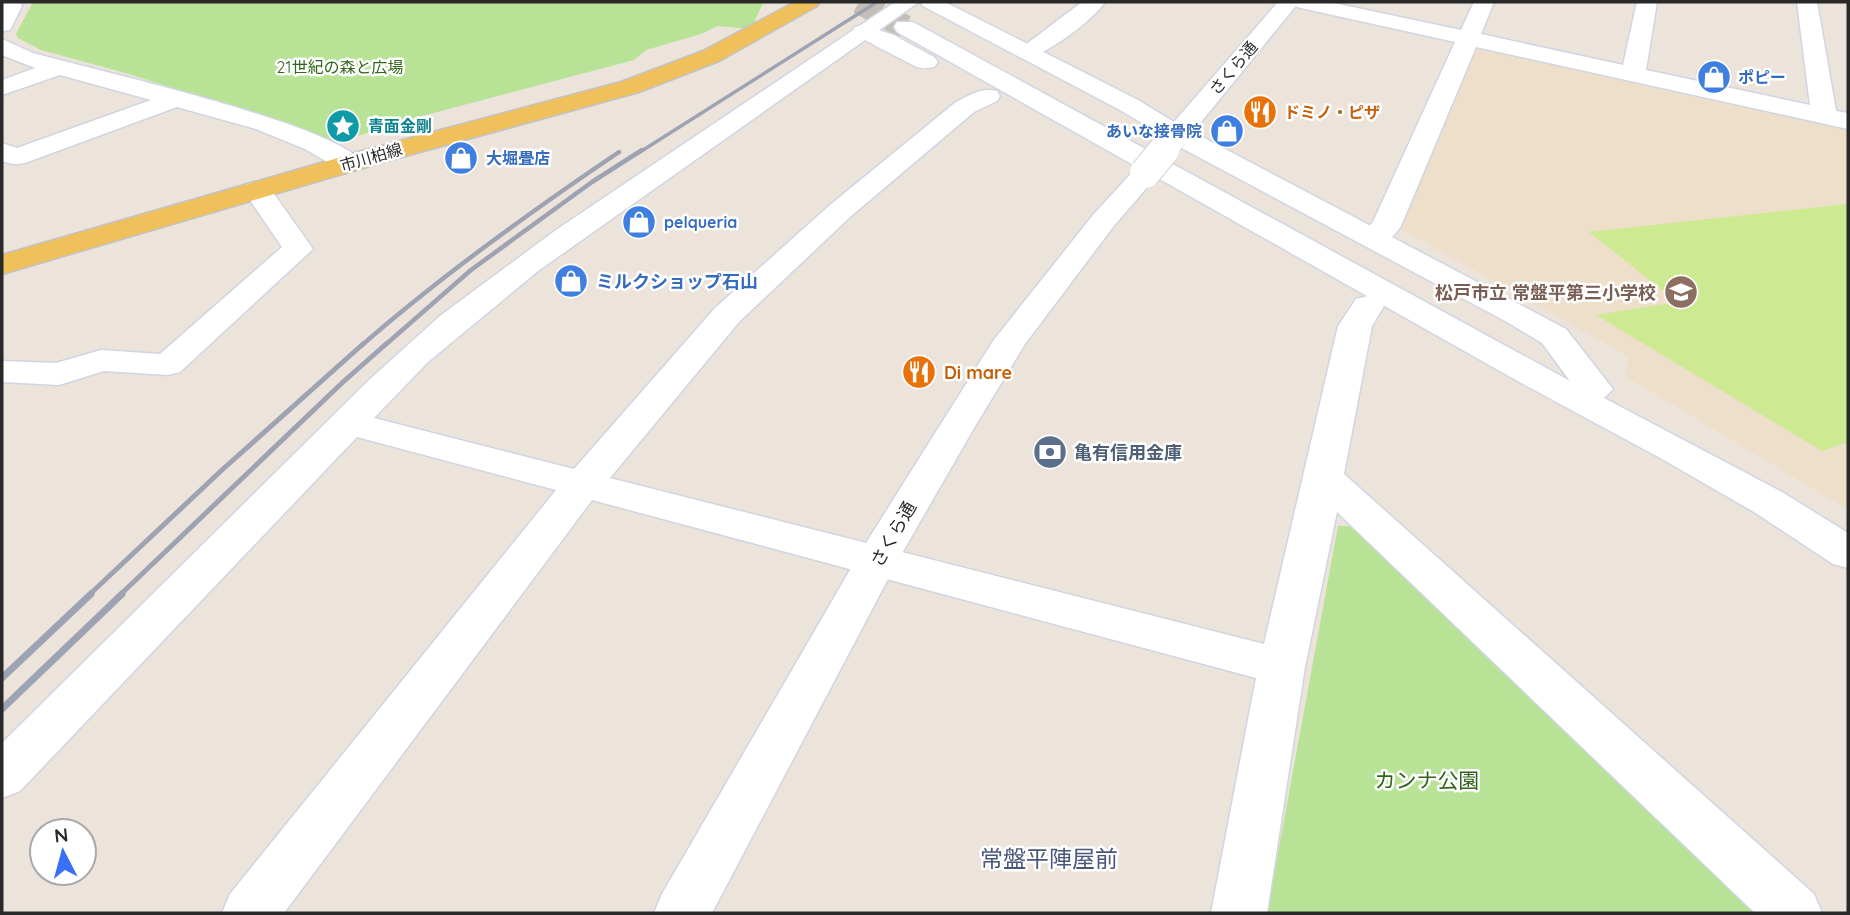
<svg xmlns="http://www.w3.org/2000/svg" width="1850" height="915" font-family="Quicksand,'Noto Sans JP',sans-serif">
<style>
.education{fill:#eedfca}
.green{fill:#b8e397}
.pitch{fill:#cdea93}
.lines{fill:none;stroke-linecap:round;stroke-linejoin:round}
.secondary-tunnel{stroke:#c5beb7;stroke-width:24;stroke-dasharray:24 11;stroke-linecap:butt}
.street-casing{stroke:#d0d5e2;stroke-width:3}
.secondary-casing{stroke:#d0d5e2;stroke-width:3}
.primary-casing{stroke:#c3c3c3;stroke-width:3}
.street{fill:#fff;fill-rule:evenodd}
.secondary{fill:#fff;fill-rule:evenodd}
.primary{fill:#f0c05b;fill-rule:evenodd}
.rail-far3{stroke:#9ea3b4;stroke-width:3.5}
.rail-far2{stroke:#9ea3b4;stroke-width:4.5}
.rail-far1{stroke:#9ea3b4;stroke-width:5}
.rail{stroke:#9ea3b4;stroke-width:7}
.secondary-bridge-far1-casing{stroke:#d0d5e2;stroke-width:25;stroke-linecap:butt}
.secondary-bridge-casing{stroke:#d0d5e2;stroke-width:32;stroke-linecap:butt}
.secondary-bridge-far1{stroke:#fff;stroke-width:24}
.secondary-bridge{stroke:#fff;stroke-width:30}
.labels{text-anchor:middle;dominant-baseline:central;stroke-width:5;stroke-linejoin:round;paint-order:stroke}
.far-park-label{font-size:16px;fill:#31661a;stroke:#fff}
.far-street-label{font-size:16px;fill:#292929;stroke:#fff}
.far-shop-label{font-size:16px;font-weight:bold;fill:#366cbe;stroke:#fff;text-anchor:start}
.far-food-label{font-size:16px;font-weight:bold;fill:#c56008;stroke:#fff;text-anchor:start}
.far-culture-label{font-size:16px;font-weight:bold;fill:#0d838f;stroke:#fff;text-anchor:start}
.shop-label{font-size:18px;font-weight:bold;fill:#366cbe;stroke:#fff;text-anchor:start}
.education-label{font-size:18px;font-weight:bold;fill:#785e54;stroke:#fff;text-anchor:end}
.food-label{font-size:18px;font-weight:bold;fill:#c56008;stroke:#fff;text-anchor:start}
.service-label{font-size:18px;font-weight:bold;fill:#4e5e75;stroke:#fff;text-anchor:start}
.street-label{font-size:18px;fill:#292929;stroke:#fff}
.near-park-label{font-size:21px;fill:#31661a;stroke:#fff}
.near-neighbourhood-label{font-size:23px;fill:#4a577a;stroke:#fff}
</style>
<rect width="100%" height="100%" fill="#ece3db"/>
<!-- education -->
<path class="education" d="M1489 48 1848 127V510L1626 377 1628 356 1399 228 1470 50Z"/>
<!-- green -->
<g class="green">
<path d="M33 2H768L762 5 751 29 718 26 701 34 646 50 634 60 411 119 339 142 129 74 41 50 18 38 16 34Z"/>
<path d="M1338 526H1348L1364 534 1758 913H1267Z"/>
</g>
<!-- pitch -->
<path class="pitch" d="M1848 204V442L1822 451 1596 315 1677 302 1589 232Z"/>
<g class="lines">
<!-- secondary-tunnel -->
<path class="secondary-tunnel" d="M859 2 905 27"/>
<!-- street casing -->
<g class="street-casing">
<g id="street">
<path d="M2 2H21L22 6 10 30 2 31Z"/>
<path d="M895 2H919L538 271 428 362 374 418 574 469 715 308 830 205 956 102C970 95 982 87 997 91L1000 96 997 101 974 112 850 217 739 322 610 478 1264 644 1338 326 1356 299 1368 296 1380 299 1384 306 1372 326 1344 474 1814 894 1822 913H1755L1337 512 1305 667 1267 913H1211L1256 678 592 500 284 913H222L230 894 556 490 357 437 20 791 2 798V743L369 380 440 316 556 230Z"/>
<path d="M1082 2H1105C1093 20 1040 62 1019 57L1016 52Z"/>
<path d="M1291 2H1329L1461 30 1474 2H1494L1481 34 1623 65 1637 2H1657L1646 70 1810 105 1797 2H1817L1836 111 1848 113V129L1476 47 1401 226C1391 241 1380 249 1362 244L1358 238 1373 222 1455 42 1301 8 1294 6Z"/>
<path d="M2 39 33 53C90 69 336 124 363 163L359 169 349 171 339 169 305 149 256 129 177 107 25 163C16 165 10 164 2 161V143L17 148 151 100 60 75 2 95V80L35 68 2 55Z"/>
<path d="M257 182 267 184 313 249 180 372 168 375 104 371 59 385 2 382V361L56 363 101 350 160 354 282 247 243 190 247 184Z"/>
</g>
</g>
<!-- secondary casing -->
<g class="secondary-casing">
<g id="secondary">
<path d="M920 2H945L1138 100 1174 122 1278 2H1299L1193 132 1566 329 1613 389 1604 398 1782 492 1848 533V568L1833 564 1754 512 1662 459 1514 379 1156 177 1113 227 1025 344 974 428 897 562 712 913H654L662 894 861 551 993 341 1093 215 1137 167 897 32 894 27 897 22H913L1570 381 1542 343 1507 322 1176 145 1166 143 1163 136 1120 110 923 6Z"/>
<path d="M863 25 894 35 934 57 938 62 934 67C928 68 923 69 917 67 909 63 854 35 852 32L855 27Z"/>
</g>
</g>
<!-- primary casing -->
<g class="primary-casing">
<path id="primary" d="M795 2H820L817 6 719 61 639 92 387 161 2 274V255L369 149 621 82 703 51Z"/>
</g>
<!-- street -->
<use href="#street" class="street"/>
<!-- secondary -->
<use href="#secondary" class="secondary"/>
<!-- primary -->
<use href="#primary" class="primary"/>
<!-- rail-far3 -->
<path class="rail-far3" d="M640 152 877 2"/>
<!-- rail-far2 -->
<g class="rail-far2">
<path d="M361 346C442 275 530 212 619 152"/>
<path d="M384 346 471 270 592 182 642 150"/>
</g>
<!-- rail-far1 -->
<g class="rail-far1">
<path d="M89 595 223 469 363 344"/>
<path d="M120 595 343 382 386 344"/>
</g>
<!-- rail -->
<g class="rail">
<path d="M2 678 91 594"/>
<path d="M2 709 122 594"/>
</g>
<!-- secondary-bridge-far1 casing -->
<g class="secondary-bridge-far1-casing">
<path id="secondary-bridge-far1" d="M1163 152 1175 137"/>
</g>
<!-- secondary-bridge casing -->
<g class="secondary-bridge-casing">
<path id="secondary-bridge" d="M1145 173 1164 150"/>
</g>
<!-- secondary-bridge-far1 -->
<use href="#secondary-bridge-far1" class="secondary-bridge-far1"/>
<!-- secondary-bridge -->
<use href="#secondary-bridge" class="secondary-bridge"/>
</g>
<!-- icons -->
<defs>
<g id="shop-disc" transform="scale(1.75)"><circle r="9.5" fill="#3f7fe0" stroke="#fff"/><path d="M-5-2.5h2.3a2.7 3.5 0 0 1 5.4 0H5L5.5 6h-11ZM-1.5-2.5h3a1.5 2.3 0 0 0-3 0Z" fill="#fff"/></g>
<g id="restaurant-disc" transform="scale(1.75)"><circle r="9.5" fill="#e8710a" stroke="#fff"/><path d="M-5-6h1v4h1v-4h1v4h1v-4h1v5L-1.5 .5V6h-2V.5L-5-1ZM5-6V6H3V1.5H1.5Q1.5-4 5-6Z" fill="#fff"/></g>
<g id="sight-disc" transform="scale(1.75)"><circle r="9.5" fill="#0f9aa8" stroke="#fff"/><path d="M0-6L1.8-2.2L6-1.7L2.9 1.2L3.7 5.4L0 3.3L-3.7 5.4L-2.9 1.2L-6-1.7L-1.8-2.2Z" fill="#fff"/></g>
<g id="school-disc" transform="scale(1.75)"><circle r="9.5" fill="#8d6e63" stroke="#fff"/><path d="M0-5L7-2L0 1L-7-2ZM-4 1L0 2.5L4 1V4Q0 6-4 4Z" fill="#fff"/></g>
<g id="bank-disc" transform="scale(1.75)"><circle r="9.5" fill="#5c6f8a" stroke="#fff"/><path d="M-6-4H6V4H-6ZM0-2.3a2.3 2.3 0 1 0 0 4.6a2.3 2.3 0 1 0 0-4.6Z" fill="#fff"/></g>
</defs>
<g fill-rule="evenodd">
<use href="#shop-disc" x="1714" y="77"/>
<use href="#restaurant-disc" x="1260" y="112"/>
<use href="#sight-disc" x="343" y="126"/>
<use href="#shop-disc" x="1227" y="131"/>
<use href="#shop-disc" x="461" y="158"/>
<use href="#shop-disc" x="639" y="222"/>
<use href="#shop-disc" x="571" y="281"/>
<use href="#school-disc" x="1681" y="292"/>
<use href="#restaurant-disc" x="919" y="372"/>
<use href="#bank-disc" x="1050" y="452"/>
</g>
<g class="labels">
<!-- far-park labels -->
<g class="far-park-label">
<text x="340" y="67">21世紀の森と広場</text>
</g>
<!-- far-street labels -->
<g class="far-street-label">
<text transform="translate(1233 68) rotate(-50)">さくら通</text>
<text transform="translate(371 157) rotate(-16)">市川柏線</text>
</g>
<!-- far-shop labels -->
<g class="far-shop-label">
<text x="1738" y="77">ポピー</text>
<text x="1202" y="131" text-anchor="end">あいな接骨院</text>
<text x="486" y="158">大堀畳店</text>
<text x="664" y="222">pelqueria</text>
</g>
<!-- far-food labels -->
<g class="far-food-label">
<text x="1284" y="112">ドミノ・ピザ</text>
</g>
<!-- far-culture labels -->
<g class="far-culture-label">
<text x="368" y="126">青面金剛</text>
</g>
<!-- shop labels -->
<g class="shop-label">
<text x="596" y="281">ミルクショップ石山</text>
</g>
<!-- education labels -->
<g class="education-label">
<text x="1656" y="292">松戸市立 常盤平第三小学校</text>
</g>
<!-- food labels -->
<g class="food-label">
<text x="944" y="372">Di mare</text>
</g>
<!-- service labels -->
<g class="service-label">
<text x="1074" y="452">亀有信用金庫</text>
</g>
<!-- street labels -->
<g class="street-label">
<text transform="translate(893 534) rotate(-60)">さくら通</text>
</g>
<!-- near-park labels -->
<g class="near-park-label">
<text x="1427" y="780">カンナ公園</text>
</g>
<!-- near-neighbourhood labels -->
<g class="near-neighbourhood-label">
<text x="1049" y="858">常盤平陣屋前</text>
</g>
</g>
<!-- border -->
<rect width="1850" height="915" fill="none" stroke="#292929" stroke-width="7"/>
<!-- north arrow -->
<g transform="translate(63 852) rotate(354)"><circle r="33" fill="#ffffff" stroke="#a9a9a9" stroke-width="2"/>
<path d="M0-5L12 26L0 18L-12 26Z" fill="#3a6ffa"/>
<text y="-10" font-size="19" font-weight="bold" text-anchor="middle" fill="#292929">N</text>
</g>
</svg>
